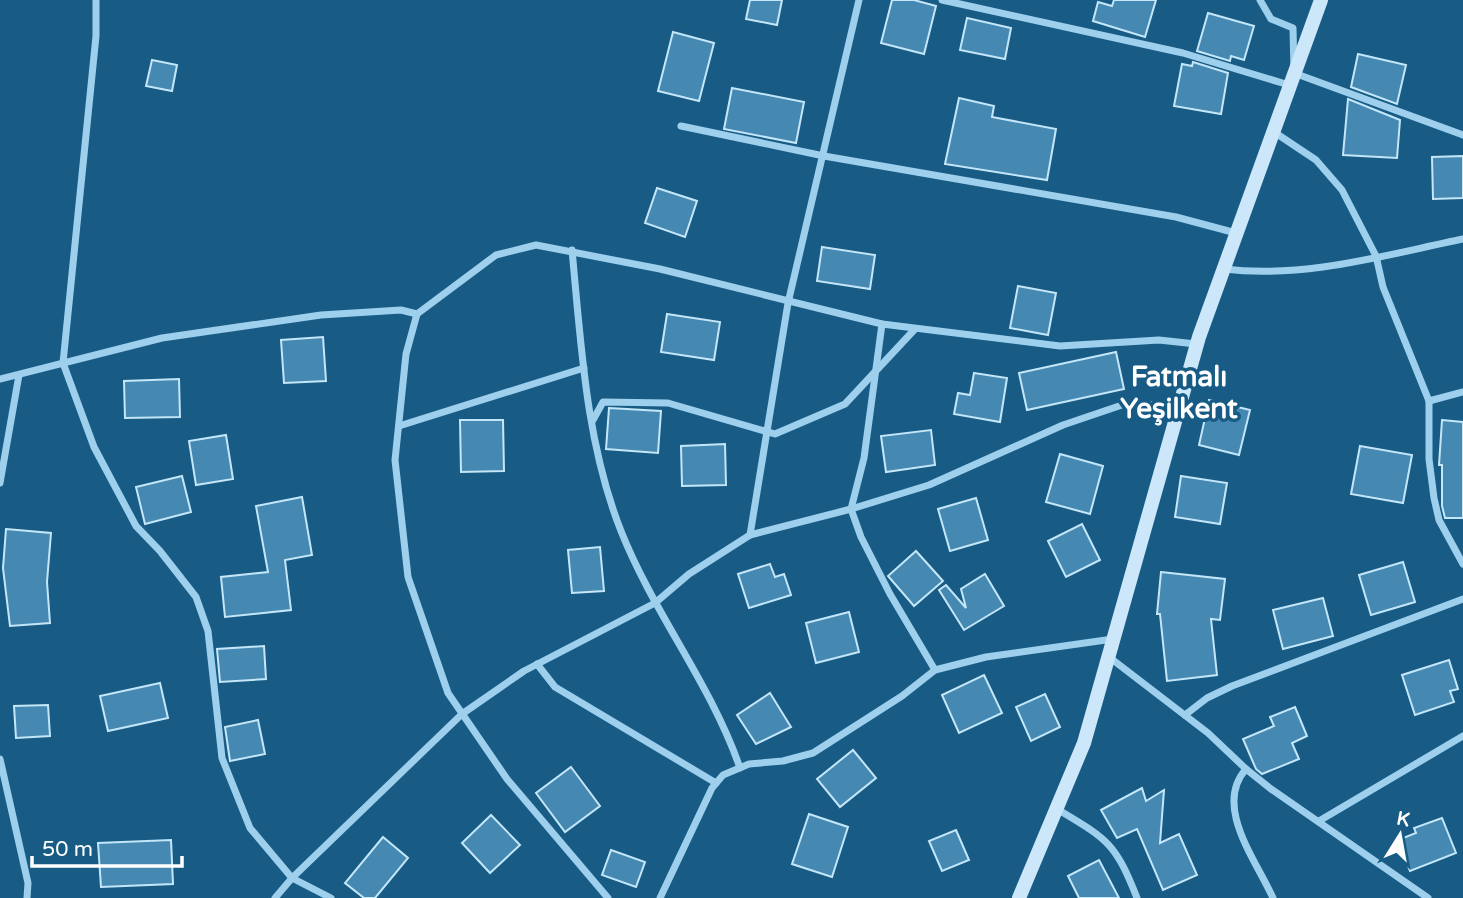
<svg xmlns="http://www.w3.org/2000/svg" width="1463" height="898" font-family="'Varela Round',sans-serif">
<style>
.building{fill:#4588b1;stroke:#c4e6f9;stroke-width:2}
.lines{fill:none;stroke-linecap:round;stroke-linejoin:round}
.street{stroke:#9ed0ed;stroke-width:7}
.secondary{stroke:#cbe7f9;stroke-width:14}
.labels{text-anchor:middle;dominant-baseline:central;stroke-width:7;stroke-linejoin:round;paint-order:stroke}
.quarter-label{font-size:28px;font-weight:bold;fill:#fff;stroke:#185c86}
</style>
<rect width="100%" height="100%" fill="#185c86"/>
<!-- building -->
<g class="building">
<path d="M750 0H782L777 25 746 19Z"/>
<path d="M892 0H914L936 6 924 54 881 43Z"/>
<path d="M1114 0H1156L1145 37 1093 21 1098 2 1112 6Z"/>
<path d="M1208 13 1254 26 1244 60 1231 56 1230 61 1197 51Z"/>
<path d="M967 18 1011 28 1005 59 960 50Z"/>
<path d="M673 32 714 43 699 101 658 91Z"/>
<path d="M1358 54 1406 65 1397 104 1351 87Z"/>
<path d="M152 60 177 65 172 91 146 86Z"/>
<path d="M1193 62 1228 73 1221 114 1174 106 1182 64 1192 66Z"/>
<path d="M732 88 804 102 796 143 724 129Z"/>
<path d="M959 98 994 106 992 117 1056 129 1047 180 945 164Z"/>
<path d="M1348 99 1400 120 1397 158 1343 155Z"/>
<path d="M1463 156V198L1433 199 1432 157Z"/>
<path d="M657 188 697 201 685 237 645 223Z"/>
<path d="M822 247 875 255 870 289 817 281Z"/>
<path d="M1018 286 1056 293 1048 335 1010 328Z"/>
<path d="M667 314 720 322 714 360 661 352Z"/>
<path d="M323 337 326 381 284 383 281 340Z"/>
<path d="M1116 352 1124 389 1027 410 1019 373Z"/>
<path d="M974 373 1007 378 1000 422 954 414 958 393 970 395Z"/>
<path d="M179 379 180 417 125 418 124 381Z"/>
<path d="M1209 400 1250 410 1239 455 1199 445Z"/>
<path d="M609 408 661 411 658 453 606 449Z"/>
<path d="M460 420H503L504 471 461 472Z"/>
<path d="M1442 420 1463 422V518H1445L1442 506V465H1439Z"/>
<path d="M931 430 935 465 886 472 881 436Z"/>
<path d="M226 435 233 479 196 485 189 441Z"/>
<path d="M725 444 726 485 682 486 681 446Z"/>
<path d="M1360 446 1412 455 1403 503 1351 494Z"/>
<path d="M1060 454 1103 466 1090 514 1046 502Z"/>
<path d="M182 476 191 512 145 524 136 487Z"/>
<path d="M1181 476 1227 483 1220 524 1175 517Z"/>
<path d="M302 497 312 555 285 560 291 610 225 617 221 577 268 572 256 506Z"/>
<path d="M976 498 988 540 950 551 938 509Z"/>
<path d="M1082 524 1100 560 1066 577 1048 541Z"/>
<path d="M6 529 51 533 47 582 50 623 10 626 3 568Z"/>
<path d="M600 547 604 591 572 593 568 550Z"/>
<path d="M916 551 943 581 914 606 888 576Z"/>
<path d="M1403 562 1415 602 1371 615 1359 575Z"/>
<path d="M770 564 775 577 784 574 791 595 749 608 738 574Z"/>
<path d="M1161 572 1225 579 1220 620 1211 619 1217 675 1167 681 1160 614H1157Z"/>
<path d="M985 574 1004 606 964 630 939 590 946 585 966 608 961 589Z"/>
<path d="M1323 598 1333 636 1283 649 1273 610Z"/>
<path d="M849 612 859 652 816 663 806 623Z"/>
<path d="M264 646 266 679 220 682 217 649Z"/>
<path d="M1449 660 1458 689 1450 691 1454 702 1415 715 1402 675Z"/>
<path d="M984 675 1002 713 959 733 942 695Z"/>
<path d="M160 683 168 718 108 731 100 696Z"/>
<path d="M770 693 791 727 756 744 737 715Z"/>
<path d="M1045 694 1060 727 1031 741 1016 707Z"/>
<path d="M48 705 50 736 16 738 14 706Z"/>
<path d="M1295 707 1307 736 1292 743 1299 759 1262 774 1256 769 1243 739 1274 726 1270 717Z"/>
<path d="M258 720 265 754 230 761 225 727Z"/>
<path d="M853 750 876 778 840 807 817 779Z"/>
<path d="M571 767 600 806 565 832 536 793Z"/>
<path d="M1142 788 1146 801 1164 790 1160 843 1179 834 1197 875 1163 890 1137 829 1117 838 1101 810Z"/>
<path d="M809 814 848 827 832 877 792 864Z"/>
<path d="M491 815 520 845 490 873 462 843Z"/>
<path d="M1442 818 1456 853 1410 871 1398 840 1416 833 1414 828Z"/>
<path d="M956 830 969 860 942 871 929 841Z"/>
<path d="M383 837 408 858 375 898H364L345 883Z"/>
<path d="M171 840 173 884 101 887 98 843Z"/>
<path d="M611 850 645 862 636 887 602 875Z"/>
<path d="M1099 860 1119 898H1079L1068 876Z"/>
</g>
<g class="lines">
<!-- street -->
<g class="street">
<path d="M96 0V36L63 363 94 447 136 526 160 551 196 597 208 631 222 758 250 828 292 878 331 898"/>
<path d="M942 0 1183 53 1289 85"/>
<path d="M1260 0 1271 19 1293 28 1294 73 1463 135"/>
<path d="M681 126 824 156 1176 217 1236 233"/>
<path d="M1274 132 1316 160 1342 190 1376 256 1383 287 1429 401V459L1434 498 1439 520 1463 564"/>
<path d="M572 250C581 344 586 443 621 531 654 614 711 684 740 768"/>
<path d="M1224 269C1304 279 1385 255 1463 239"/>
<path d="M882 324 864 458 851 509 861 537 890 594 935 670"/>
<path d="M0 379 162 338 321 315 401 310 417 314"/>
<path d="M1429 401 1463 392"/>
<path d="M593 420 603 402 668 403 775 434 845 404 915 329"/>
<path d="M399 426 584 368"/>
<path d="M0 483 19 375"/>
<path d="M750 535 788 303 859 0"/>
<path d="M1109 657 1208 733 1246 769 1271 789 1428 898"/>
<path d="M537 664 555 687 716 783"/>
<path d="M1185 715 1207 698 1232 686 1463 599"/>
<path d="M0 759 28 883 27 898"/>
<path d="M1246 769C1213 806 1256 860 1273 898"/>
<path d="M1057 809C1107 839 1115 842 1137 898"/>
<path d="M1319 821 1463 736"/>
<path d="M275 898 292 878 462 714 524 671 655 603 689 574 750 535 851 509 929 485 1063 425 1125 404 1179 405"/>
<path d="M608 898 507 779 448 693 408 577 395 460 406 354 417 314 496 255 536 245 660 269 882 324 1060 346 1159 340 1196 344"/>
<path d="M660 898 712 788 723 775 749 764 783 761 813 753 902 696 935 670 986 657 1113 639"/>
</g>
<!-- secondary -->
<path class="secondary" d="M1019 898 1084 743 1199 337 1321 0"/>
</g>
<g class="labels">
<!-- quarter labels -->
<g class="quarter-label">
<text x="1179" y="377">Fatmalı<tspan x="1179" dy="32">Yeşilkent</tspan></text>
</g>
</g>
<!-- north arrow -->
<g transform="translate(1400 835) rotate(11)" stroke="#185c86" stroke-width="5" paint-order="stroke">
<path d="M0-5L12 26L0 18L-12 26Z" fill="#ffffff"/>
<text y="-10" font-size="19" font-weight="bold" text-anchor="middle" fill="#ffffff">K</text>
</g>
<!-- scale -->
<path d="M32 856v10h150v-10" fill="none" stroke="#ffffff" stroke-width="3.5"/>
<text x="42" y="856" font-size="21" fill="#ffffff" stroke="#185c86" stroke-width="5" paint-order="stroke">50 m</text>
</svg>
